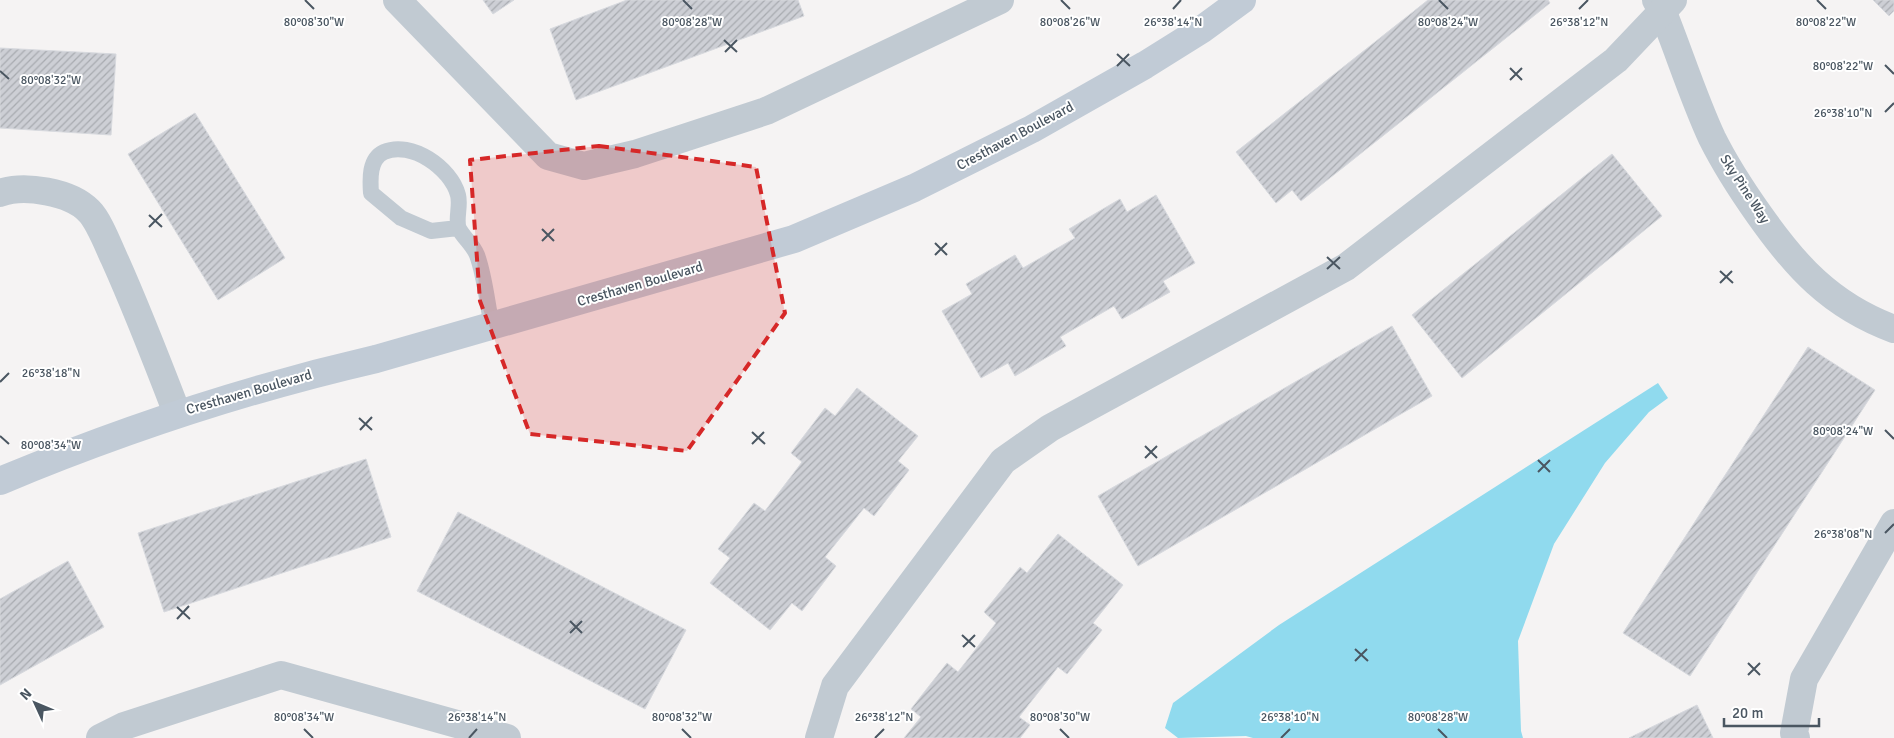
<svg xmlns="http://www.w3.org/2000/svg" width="1894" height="738" font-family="Signika,sans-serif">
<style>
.water{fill:#90daee}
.building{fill:url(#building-hatch);stroke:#d7d9de}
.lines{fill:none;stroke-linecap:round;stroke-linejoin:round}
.lane{stroke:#c1cad2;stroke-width:16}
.street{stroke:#c1cad2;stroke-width:28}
.secondary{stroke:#c1cbd6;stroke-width:28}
.marked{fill:#d62828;fill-opacity:0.2;stroke:#d62828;stroke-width:4;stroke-dasharray:10 6;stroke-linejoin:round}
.ticks{fill:none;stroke:#4a5661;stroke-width:2}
.labels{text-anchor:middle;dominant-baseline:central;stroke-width:4;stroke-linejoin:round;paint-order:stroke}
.street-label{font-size:14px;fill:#4a5661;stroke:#fff}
.ticks-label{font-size:12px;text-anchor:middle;fill:#4a5661;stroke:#fff;stroke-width:4;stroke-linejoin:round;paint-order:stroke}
</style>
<defs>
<pattern id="building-hatch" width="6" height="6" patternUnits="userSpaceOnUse" patternTransform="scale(1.25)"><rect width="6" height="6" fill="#cdcfd5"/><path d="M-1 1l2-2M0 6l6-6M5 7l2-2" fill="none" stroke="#a8abb0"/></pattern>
</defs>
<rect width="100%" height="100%" fill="#f5f3f3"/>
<!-- water -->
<path class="water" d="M1658 383 1668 398 1649 412 1605 463 1554 544 1518 641 1521 731 1523 738H1253L1246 736 1178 738 1165 728 1173 703 1279 625Z"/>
<!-- building -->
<g class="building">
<path d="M483 0H514L493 14Z"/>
<path d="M627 0H798L804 16 576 100 550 29Z"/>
<path d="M1428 0H1548L1550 3 1301 201 1292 190 1276 203 1236 152Z"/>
<path d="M1873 0H1894V11L1889 16Z"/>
<path d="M0 48 116 54 111 135 0 128Z"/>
<path d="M195 113 285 258 218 300 128 154Z"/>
<path d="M1612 154 1662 216 1462 378 1412 315Z"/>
<path d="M1156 195 1195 263 1163 281 1170 292 1122 319 1114 306 1060 337 1066 346 1015 376 1008 363 981 378 942 311 972 294 966 284 1015 255 1023 268 1075 238 1069 229 1120 199 1127 212Z"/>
<path d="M1392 326 1432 396 1138 566 1098 496Z"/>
<path d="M1808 347 1875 390 1690 676 1623 633Z"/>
<path d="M857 388 918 436 898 461 909 470 874 516 864 508 825 557 836 566 802 611 792 603 770 630 710 583 730 558 718 549 754 503 765 511 802 462 791 453 825 408 835 416Z"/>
<path d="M366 459 391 537 164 612 138 533Z"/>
<path d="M458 512 686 630 645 709 417 591Z"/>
<path d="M1058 534 1123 585 1093 623 1102 630 1067 674 1058 667 1019 717 1030 725 1020 738H904L921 717 911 709 947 663 958 672 996 623 984 612 1020 567 1027 573Z"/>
<path d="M68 561 104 627 0 685V599Z"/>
<path d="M1697 705 1713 738H1629Z"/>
</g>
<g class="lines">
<!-- lane -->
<path class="lane" d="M458 228 431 231 401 218 371 193C370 179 369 159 384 152 411 140 451 168 458 195 461 206 455 220 459 229 464 238 473 245 477 255 485 277 487 303 492 326"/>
<!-- street -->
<g class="street">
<path d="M397 0 548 156 584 166 635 154 766 111 1000 0"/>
<path d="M1656 0 1662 10C1679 52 1693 97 1712 138 1733 180 1781 251 1816 282 1838 302 1867 319 1894 329"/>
<path d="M0 193C24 184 71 192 89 211 99 221 108 245 114 258 137 309 157 361 177 413"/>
<path d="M100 738 124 726 281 675 507 738"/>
<path d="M819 738 835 686 1003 461 1050 428 1346 267 1616 60 1673 0"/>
<path d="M1796 738 1794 733 1804 679 1894 523"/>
</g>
<!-- secondary -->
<path class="secondary" d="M0 481C122 430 246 389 376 359L794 239 914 188 1032 129 1145 65 1201 30 1242 0"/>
</g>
<!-- marked area -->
<path class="marked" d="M599 146 756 167 785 313 687 451 530 434 480 301 470 160Z"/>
<!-- ticks -->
<path class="ticks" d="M305 0 314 9M683 0 692 9M1061 0 1070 9M1439 0 1448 9M1817 0 1826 9M1173 9 1181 0M1579 9 1588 0M724 40 737 52M725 52 737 40M1117 54 1130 66M1885 65 1894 74M1117 66 1129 54M1510 68 1522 80M0 71 9 79M1510 80 1522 68M1885 112 1894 103M149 215 162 227M149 227 162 214M542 229 554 241M542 241 554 229M935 243 947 255M935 255 947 243M1327 257 1340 269M1327 269 1340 257M1720 271 1733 283M1720 283 1732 271M0 382 9 373M359 418 372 430M360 430 372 417M1885 430 1894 439M752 432 765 444M0 436 9 444M752 444 764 432M1145 446 1157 458M1145 458 1157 446M1538 460 1550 472M1538 472 1550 460M1885 533 1894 524M177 607 190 619M177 619 189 606M570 621 582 633M570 633 582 621M962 635 975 647M963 647 975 635M1355 649 1368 661M1355 661 1367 649M1748 663 1760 675M1748 675 1760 663M304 729 313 738M682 729 691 738M1060 729 1069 738M1438 729 1447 738M469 738 477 729M875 738 884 729M1281 738 1290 729"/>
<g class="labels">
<!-- street labels -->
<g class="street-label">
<text transform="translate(1015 136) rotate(-28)">Cresthaven Boulevard</text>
<text transform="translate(1745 189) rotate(57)">Sky Pine Way</text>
<text transform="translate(640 284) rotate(-16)">Cresthaven Boulevard</text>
<text transform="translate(249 392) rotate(-16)">Cresthaven Boulevard</text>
</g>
</g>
<g class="ticks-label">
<text x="314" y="26">80°08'30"W</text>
<text x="692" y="26">80°08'28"W</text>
<text x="1070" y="26">80°08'26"W</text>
<text x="1448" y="26">80°08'24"W</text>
<text x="1826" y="26">80°08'22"W</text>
<text x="1173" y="26">26°38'14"N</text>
<text x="1579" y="26">26°38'12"N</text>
<text x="1843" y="70">80°08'22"W</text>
<text x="51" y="84">80°08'32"W</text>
<text x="1843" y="117">26°38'10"N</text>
<text x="51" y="377">26°38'18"N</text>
<text x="1843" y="435">80°08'24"W</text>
<text x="51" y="449">80°08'34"W</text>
<text x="1843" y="538">26°38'08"N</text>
<text x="477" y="721">26°38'14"N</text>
<text x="884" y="721">26°38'12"N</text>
<text x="1290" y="721">26°38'10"N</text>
<text x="304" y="721">80°08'34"W</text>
<text x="682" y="721">80°08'32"W</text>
<text x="1060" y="721">80°08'30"W</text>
<text x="1438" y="721">80°08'28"W</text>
</g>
<!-- north arrow -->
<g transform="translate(35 703) rotate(314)" stroke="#ffffff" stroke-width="4" paint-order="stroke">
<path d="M0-4L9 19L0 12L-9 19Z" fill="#4a5661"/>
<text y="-8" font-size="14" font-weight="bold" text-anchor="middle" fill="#4a5661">N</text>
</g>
<!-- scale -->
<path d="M1724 718v8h95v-8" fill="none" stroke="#4a5661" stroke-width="2.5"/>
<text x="1732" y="718" font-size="15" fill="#4a5661" stroke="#ffffff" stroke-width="4" paint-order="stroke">20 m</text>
</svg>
